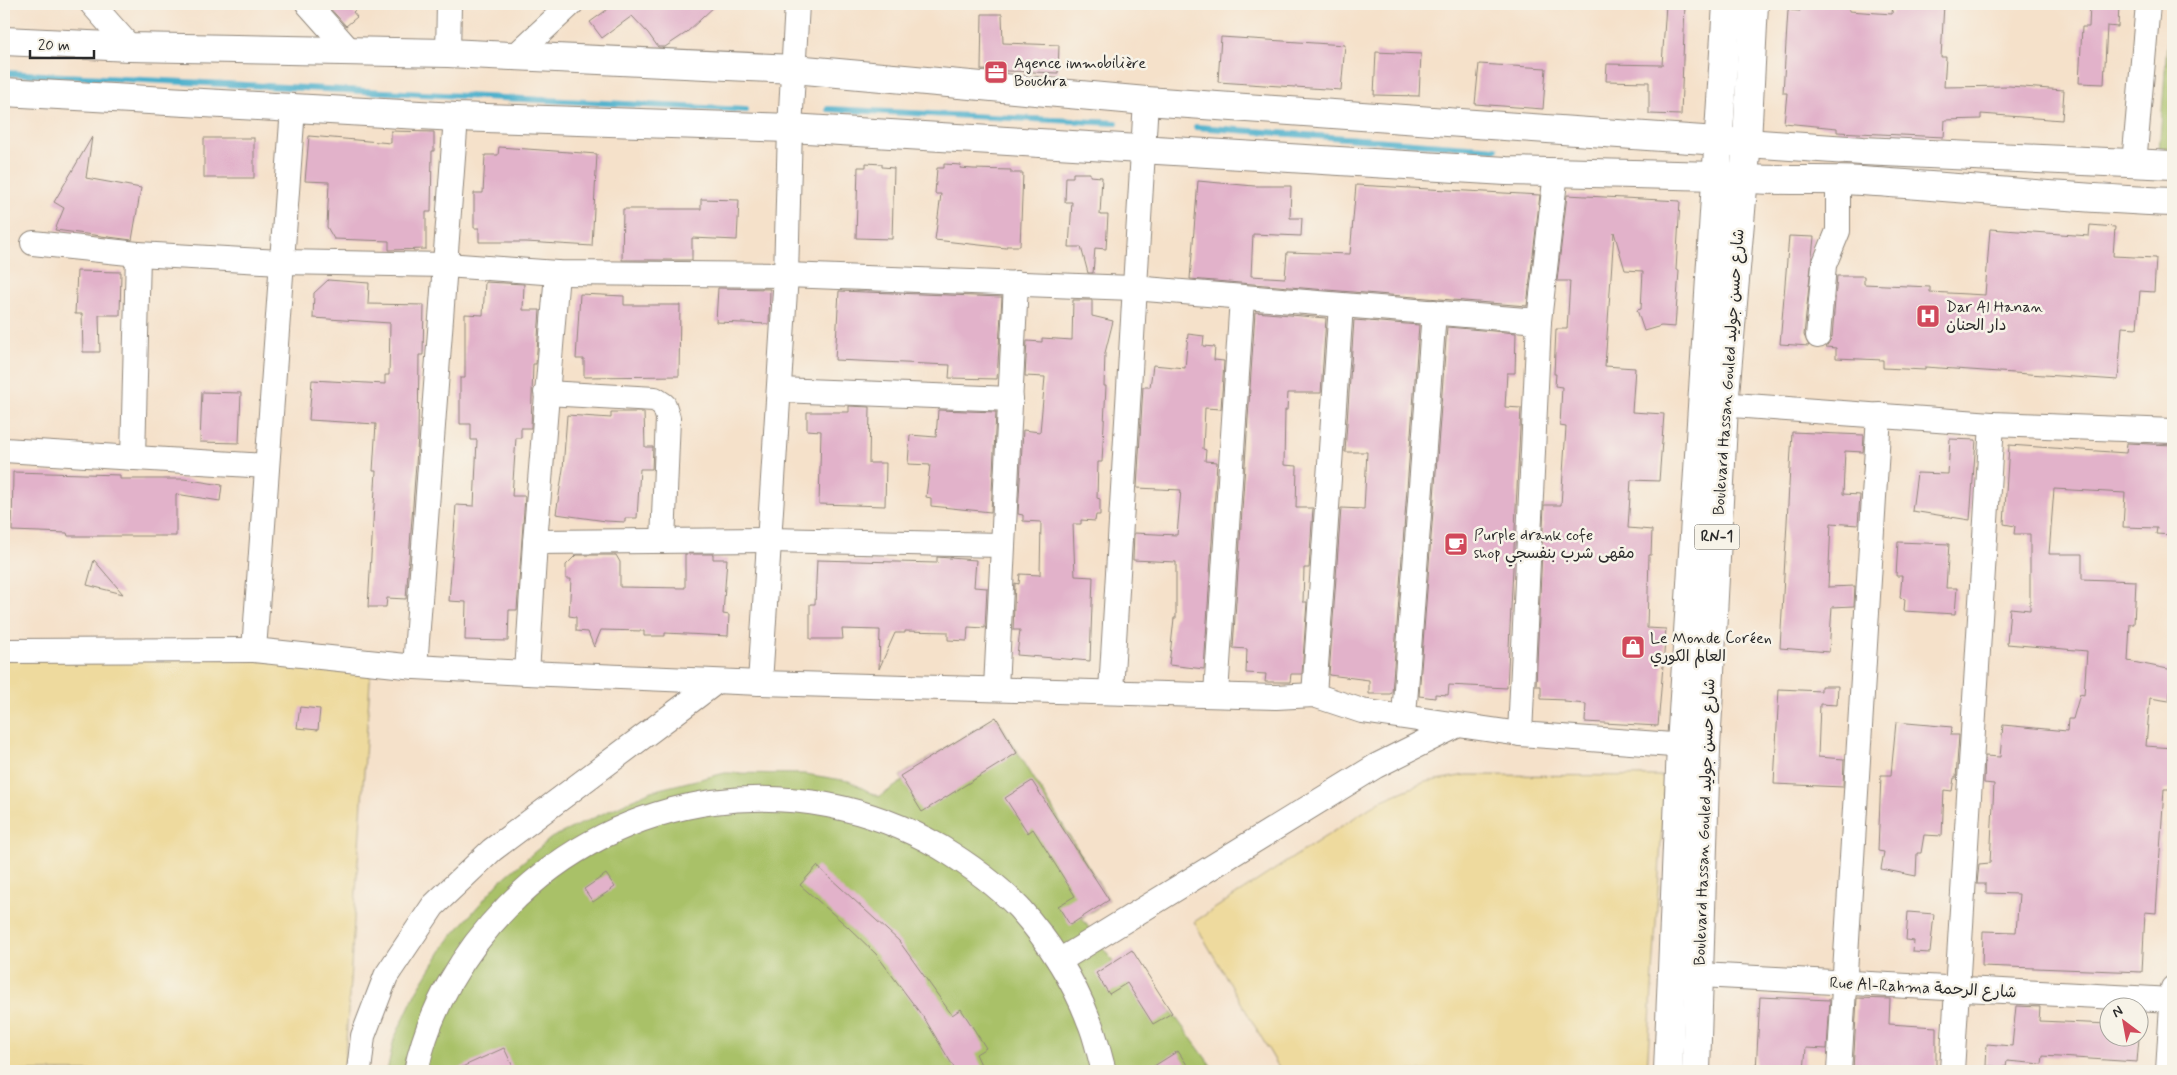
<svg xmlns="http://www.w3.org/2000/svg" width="2177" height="1075" font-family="Mynerve,'Playpen Sans Arabic',sans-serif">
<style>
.green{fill:#a9c167;stroke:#6a7649}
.sand{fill:#eeda9e;stroke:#8c8264}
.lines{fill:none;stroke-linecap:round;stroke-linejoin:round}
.stream{stroke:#4db0cc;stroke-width:6}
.building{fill:#e2b2ca}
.minor-casing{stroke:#90867a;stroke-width:26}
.major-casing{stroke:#90867a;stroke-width:30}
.minor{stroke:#fff;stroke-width:24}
.major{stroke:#fff;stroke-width:28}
.labels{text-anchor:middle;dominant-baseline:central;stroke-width:5;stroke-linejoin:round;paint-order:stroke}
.shield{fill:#f7f3e8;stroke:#686764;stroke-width:1}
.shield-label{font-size:15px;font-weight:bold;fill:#2b2b2b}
.poi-label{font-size:16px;fill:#2b2b2b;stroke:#f7f3e8;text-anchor:start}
.street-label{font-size:16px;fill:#2b2b2b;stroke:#f7f3e8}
</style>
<rect width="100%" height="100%" fill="#f7f3e8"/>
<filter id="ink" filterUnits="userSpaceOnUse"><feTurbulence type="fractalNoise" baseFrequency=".02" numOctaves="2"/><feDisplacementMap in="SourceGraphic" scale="10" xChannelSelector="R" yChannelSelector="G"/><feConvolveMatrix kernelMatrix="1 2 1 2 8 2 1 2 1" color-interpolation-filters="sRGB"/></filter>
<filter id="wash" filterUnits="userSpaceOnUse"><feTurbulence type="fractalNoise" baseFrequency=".0096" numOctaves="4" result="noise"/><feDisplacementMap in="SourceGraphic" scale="20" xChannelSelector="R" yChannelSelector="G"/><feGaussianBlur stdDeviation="1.12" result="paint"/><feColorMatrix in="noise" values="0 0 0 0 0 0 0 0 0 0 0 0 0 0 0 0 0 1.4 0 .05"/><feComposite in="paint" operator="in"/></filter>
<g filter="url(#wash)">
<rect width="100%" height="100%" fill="#f5e1ca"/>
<!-- green -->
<g class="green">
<path d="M2170 4H2173V152H2159Z"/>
<path d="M996 717 1109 900 1082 918 1113 962 1166 1004 1215 1071H387L394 1039 416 992 447 942 499 882 551 838 651 791 725 773 805 774 849 781 879 797 903 781 900 776Z"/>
</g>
<!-- sand -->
<g class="sand">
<path d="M4 646 371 667 344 1071H4Z"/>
<path d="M1466 775 1665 776 1647 1071H1281L1194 922 1380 801 1425 782Z"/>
</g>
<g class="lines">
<!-- stream -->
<g class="stream">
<path d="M4 73 746 110"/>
<path d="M828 109 1116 123"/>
<path d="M1196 127 1496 149"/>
</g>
</g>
<g id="blocks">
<!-- building -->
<g class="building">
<path d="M326 4H362L353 12 357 17 346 26Z"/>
<path d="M615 4H717L686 33 665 47H658L648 33 632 16 602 38 590 22Z"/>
<path d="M1666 4H1685L1681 115 1649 114V82L1606 81 1607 64 1662 65Z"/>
<path d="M1801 4H1849V11L1892 14 1893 4H1944L1941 57H1946L1944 87 2009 86 2064 90 2062 120 1981 114V119L1945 120 1944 137 1837 132V128L1784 123 1787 93H1783L1788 10 1800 11Z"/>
<path d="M2090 4H2119L2118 27 2107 26 2104 84 2079 83 2082 27H2089Z"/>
<path d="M982 14H1002L1003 43 1059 45 1058 73 981 70Z"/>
<path d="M1221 37 1345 45 1341 90 1218 82Z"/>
<path d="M1376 52 1421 54 1419 96 1374 95Z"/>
<path d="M1479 64 1546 68 1543 109 1475 104Z"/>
<path d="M391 131 434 132V151H432L431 212H426V249L389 250V241L334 239 327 227 329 182 305 181 309 136 391 143Z"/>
<path d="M92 137 86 178 141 188 132 240 55 230 64 208 54 202Z"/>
<rect x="204" y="138" width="50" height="40"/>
<path d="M499 147 597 154 592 246 526 242H479V228H474V193H483L485 155H498Z"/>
<path d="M866 163 882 164V167L894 168 892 239 856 238 858 167H866Z"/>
<path d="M944 164 961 165 960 168 973 169 1011 170V173H1023L1020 246H1006V248L935 240 941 194H935L937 168H944Z"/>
<path d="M1073 173H1090V176L1102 177 1100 215H1108L1106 249 1095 248 1093 273H1088L1081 247H1069L1072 202H1065L1066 177H1073Z"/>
<path d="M1198 181 1254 186H1291L1290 218H1302L1301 236 1253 234 1251 276 1285 278 1287 252 1350 254 1356 185 1540 195 1527 306 1190 279Z"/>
<path d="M1567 195 1680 201 1676 270 1679 271 1675 327 1661 326 1644 331 1637 310 1641 309 1643 271 1625 270 1614 232 1605 366 1635 368 1632 412 1664 414 1659 481 1631 480 1628 528 1652 530 1651 555H1649L1647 628 1666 629 1658 726 1585 722 1586 704 1565 702V700L1541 699V686H1536L1544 505H1561L1566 427 1560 426 1562 387 1555 386 1556 374H1554L1556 329H1567L1570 281H1557Z"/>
<path d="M701 199 739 200 737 240 692 238V260H622L623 209H701Z"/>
<path d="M2090 225 2115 227 2113 256 2156 258 2154 292 2140 291 2137 328 2122 327 2118 380 1925 367V370L1883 368V360L1836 358V348L1826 347 1832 337 1837 276H1864V284L1930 287V292L1985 295 1990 229 2089 236Z"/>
<path d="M1789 236 1814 237 1804 335 1809 346 1780 344Z"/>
<path d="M77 271 121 272 120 315H99L100 352H83L82 314H75Z"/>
<path d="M328 280 369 283 368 304 424 305 423 355H419L418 437 406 599 387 598 386 607H368L376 471H373L376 424 309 420 312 380 385 384V375H389L390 323 313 318 314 293Z"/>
<path d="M485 282 524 284 523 310H540L536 364H533L531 428H521V438H516L512 496H525L517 610H509L508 641 465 640 466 602 449 601 456 505 474 506 477 440H471V424H460V378H465V314L483 315Z"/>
<path d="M718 288 770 289 769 324 716 322Z"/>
<path d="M839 291 1002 297 997 379 949 378 950 365 835 360Z"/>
<path d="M580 294 624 296V305H680L679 376 584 377V359H576Z"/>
<path d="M1073 300H1092V316L1113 321 1105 353 1104 386H1106L1102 462H1098L1097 498 1100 499V515H1096L1095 521 1081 520V524H1073L1075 576 1093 577 1090 661 1017 655 1020 630H1013L1015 583 1019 584 1020 574 1040 575 1041 522 1023 521V515L1018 514 1023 430 1040 432 1045 377 1025 376 1027 341 1042 342V338L1072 340Z"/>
<path d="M1255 312 1326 318 1321 393H1288L1287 410H1285L1284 465 1297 466 1296 508H1313L1309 568H1304L1303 602H1307L1302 674H1291L1290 682H1265L1266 674 1246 673 1247 649 1233 648Z"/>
<path d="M1354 320 1419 325 1392 693 1390 694H1369V680L1329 675 1341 508 1364 509 1367 452H1345Z"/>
<path d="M1447 327 1516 333 1515 373H1507L1505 407 1521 408 1507 688 1449 685 1448 695 1435 694V698L1419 696Z"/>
<path d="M1188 334 1204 336 1203 346 1215 347 1214 360 1224 361 1221 409 1205 408 1203 449 1206 450 1205 461 1217 462 1204 669 1169 665 1174 618H1176V562L1133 560 1134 533 1177 535 1181 490 1137 488 1143 387H1150L1153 365 1185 368Z"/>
<path d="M202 392 241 393 239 443 200 442Z"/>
<path d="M849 406 870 407 869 463H886L885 506 819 504 821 431 807 430V412H849Z"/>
<path d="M938 410 996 412 991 512 931 506V498L926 497 930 465 908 464 910 435 936 437Z"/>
<path d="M611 412H644L645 447H653L652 469H640L637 518H625V522L606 521 556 514 563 469 567 415 611 418Z"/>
<path d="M1792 432 1864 435 1863 452 1845 451 1843 494 1860 495 1858 525 1831 523 1828 587 1855 586 1854 606 1832 607 1829 652 1780 648Z"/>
<path d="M1950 439 1976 440 1970 520 1912 511 1917 473 1948 474Z"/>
<path d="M2127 443 2173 445V535L2156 534 2157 528 2123 527 2125 493 2054 489 2049 554H2082V579L2136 581 2134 624H2130L2128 661 2173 670 2169 701 2150 698 2146 746 2173 748V789H2164L2156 913 2145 912 2142 972 1982 966 1983 931 2016 932 2019 894 1986 893V884H1977L1979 864 1990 863 1994 784 1984 783 1985 756 2000 757 2003 725 2067 731 2068 719H2073L2080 694 2084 695 2087 651 2007 644 2010 608 2030 610V534H2014L2015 526 2004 524 2009 445 2126 453Z"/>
<path d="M13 472 120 475V479H184L222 485 220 501 176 494V536H68L67 533 12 531Z"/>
<path d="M1898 542 1949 544 1946 588H1957L1955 614 1904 611 1905 599 1900 598 1902 576H1896Z"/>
<path d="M685 554H713V559H727L723 614 729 615 728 636 665 633V636H644V631L601 630 594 647 588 632 576 631V617L569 616 571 579H566V565L576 555H616L620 562V587L685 588Z"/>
<path d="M937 557 976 560 974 587 987 588 985 628 968 627 967 641 948 640V632L905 631V633H895L879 669 880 630 842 629 843 639H810V604H815L817 560 937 563Z"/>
<path d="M94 560 123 594 87 585Z"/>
<path d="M1821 686H1838L1837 705 1820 704 1818 757 1844 759 1843 787 1774 784 1779 689 1821 691Z"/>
<path d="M300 707 320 709 318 730 297 728Z"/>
<path d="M996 717 1017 753 922 812 900 776Z"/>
<path d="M1896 722 1952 727 1951 735H1959L1956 778H1954L1952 791 1944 790 1942 836 1924 835 1921 853H1917L1916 876 1881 869 1884 852 1878 851 1881 775H1891Z"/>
<path d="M1032 781 1109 900 1070 925 1058 906 1075 896 1033 829 1028 833 1005 798Z"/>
<path d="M817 866 899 941 952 1015 961 1009 986 1048 976 1054 984 1071H956L926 1021 876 954 848 927 800 885Z"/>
<path d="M606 874 615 887 593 902 584 889Z"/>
<path d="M1908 912 1934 914 1930 953 1913 952 1914 941 1906 940Z"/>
<path d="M1132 950 1172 1013 1153 1024 1127 983 1109 994 1096 973Z"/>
<path d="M1760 997 1830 1000 1827 1049 1806 1048 1804 1071H1756Z"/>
<path d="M1857 998 1890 999 1889 1024 1936 1027V1071H1853Z"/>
<path d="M2016 1006 2040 1007 2039 1021 2110 1024V1038H2139L2137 1062 2043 1056 2042 1064 2007 1061 2006 1067 1986 1066 1987 1044 2012 1046Z"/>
<path d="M504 1048 515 1071H453Z"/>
<path d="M1178 1051 1191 1071H1146Z"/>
</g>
</g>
</g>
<g filter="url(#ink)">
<use href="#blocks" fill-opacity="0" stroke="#90867a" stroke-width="1"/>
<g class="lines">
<!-- minor casing -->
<g class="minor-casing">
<g id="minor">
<path d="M92 4 130 47"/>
<path d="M308 4 349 50"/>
<path d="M448 53 449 4"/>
<path d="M515 56 571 4"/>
<path d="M293 108 254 650 415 667 527 673 760 683 1276 697 1314 695 1362 711 1520 734 1700 747"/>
<path d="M2134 164 2148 4"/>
<path d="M33 243 138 254 281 262 446 265 557 273 786 275 1133 288 1539 321"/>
<path d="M1818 336 1824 265 1838 231V180"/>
<path d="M779 390 1011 399"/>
<path d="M546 393 655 399 664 405 668 418 663 541"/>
<path d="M1706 403 1992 424 2173 431"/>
<path d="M4 450 267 466"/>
<path d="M133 458 138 254"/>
<path d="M535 542 769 540 1001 545"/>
<path d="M4 651 254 650"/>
<path d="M415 667 456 117"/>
<path d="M527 673 535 542 557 273"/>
<path d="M760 683 786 275 790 128 797 4"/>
<path d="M996 688 1016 283"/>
<path d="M1111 691 1146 101"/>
<path d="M1216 694 1242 298"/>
<path d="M1314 695 1341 305"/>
<path d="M1404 716 1434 312"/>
<path d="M1520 734 1539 321 1556 172"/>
<path d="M1059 961 1376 766 1456 726"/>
<path d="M1681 974 2173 1000"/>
<path d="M359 1071 363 1036 386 976 433 906 492 850 716 682"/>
<path d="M416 1071C429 1009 463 952 507 907 621 789 798 765 940 847 968 864 996 884 1019 908 1048 940 1074 981 1089 1021 1096 1037 1099 1055 1104 1071"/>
<path d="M1839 1071 1879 415"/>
<path d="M1952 1071 1992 424"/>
<path d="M2168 1071 2173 988"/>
</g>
</g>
<!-- major casing -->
<g class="major-casing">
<g id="major">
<path d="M4 41 130 47 448 53 794 69 1146 101 1333 114 1862 151 2173 165"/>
<path d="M4 92 456 117 790 128 1506 171 1717 176C1765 183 1813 178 1862 181 1966 188 2069 198 2173 202"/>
<path d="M1668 1071 1681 745 1727 4"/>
<path d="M1696 1071 1706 748 1724 406 1747 142 1754 4"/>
</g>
</g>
<!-- minor -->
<use href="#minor" class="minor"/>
<!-- major -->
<use href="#major" class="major"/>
</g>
</g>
<!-- icons -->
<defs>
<g id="office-square" transform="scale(1.25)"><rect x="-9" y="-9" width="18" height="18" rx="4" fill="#d1495b" stroke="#f7f3e8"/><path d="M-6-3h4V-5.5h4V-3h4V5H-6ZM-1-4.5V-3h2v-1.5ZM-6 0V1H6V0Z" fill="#fff"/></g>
<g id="hospital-square" transform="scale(1.25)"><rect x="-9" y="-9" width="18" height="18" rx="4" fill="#d1495b" stroke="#f7f3e8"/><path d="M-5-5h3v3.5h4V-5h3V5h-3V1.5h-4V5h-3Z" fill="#fff"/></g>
<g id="cafe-square" transform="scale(1.25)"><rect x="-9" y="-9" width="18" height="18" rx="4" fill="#d1495b" stroke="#f7f3e8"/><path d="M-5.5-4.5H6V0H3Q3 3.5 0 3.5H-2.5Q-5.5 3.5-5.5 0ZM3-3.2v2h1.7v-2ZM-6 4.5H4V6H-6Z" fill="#fff"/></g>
<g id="shop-square" transform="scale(1.25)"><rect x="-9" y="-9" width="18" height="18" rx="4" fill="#d1495b" stroke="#f7f3e8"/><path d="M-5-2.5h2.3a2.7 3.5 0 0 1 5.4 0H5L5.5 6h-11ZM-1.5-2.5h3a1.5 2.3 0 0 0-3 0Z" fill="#fff"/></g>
</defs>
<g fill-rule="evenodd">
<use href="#office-square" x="996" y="72"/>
<use href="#hospital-square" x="1928" y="316"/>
<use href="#cafe-square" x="1456" y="544"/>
<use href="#shop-square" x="1633" y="647"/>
</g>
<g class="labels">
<!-- shield labels -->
<rect class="shield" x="1694.5" y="524.5" width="45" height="25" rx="4"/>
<g class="shield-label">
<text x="1717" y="537">RN-1</text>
</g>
<!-- poi labels -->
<g class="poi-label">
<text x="1014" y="63">Agence immobilière<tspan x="1014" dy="18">Bouchra</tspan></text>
<text x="1946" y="307">Dar Al Hanan<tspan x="1946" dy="18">دار الحنان</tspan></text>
<text x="1474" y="535">Purple drank cofe<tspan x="1474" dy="18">shop مقهى شرب بنفسجي</tspan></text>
<text x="1650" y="638">Le Monde Coréen<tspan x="1650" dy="18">العالم الكوري</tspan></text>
</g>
<!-- street labels -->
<g class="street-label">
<text transform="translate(1729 372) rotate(-86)">Boulevard Hassan Gouled شارع حسن جوليد</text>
<text transform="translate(1705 822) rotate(-88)">Boulevard Hassan Gouled شارع حسن جوليد</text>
<text transform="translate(1923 988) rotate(3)">Rue Al-Rahma شارع الرحمة</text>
</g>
</g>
<!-- margin -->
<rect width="2177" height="1075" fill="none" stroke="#f7f3e8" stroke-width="20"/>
<!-- north arrow -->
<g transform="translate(2124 1022) rotate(328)"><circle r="24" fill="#f7f3e8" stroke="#a5a39c"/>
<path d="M0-4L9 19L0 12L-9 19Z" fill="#d1495b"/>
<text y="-8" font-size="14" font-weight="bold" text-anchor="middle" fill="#2b2b2b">N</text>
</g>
<!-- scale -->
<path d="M30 50v8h64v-8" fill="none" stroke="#2b2b2b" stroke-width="2.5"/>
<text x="38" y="50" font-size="15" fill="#2b2b2b" stroke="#f7f3e8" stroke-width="4" paint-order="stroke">20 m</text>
</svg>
